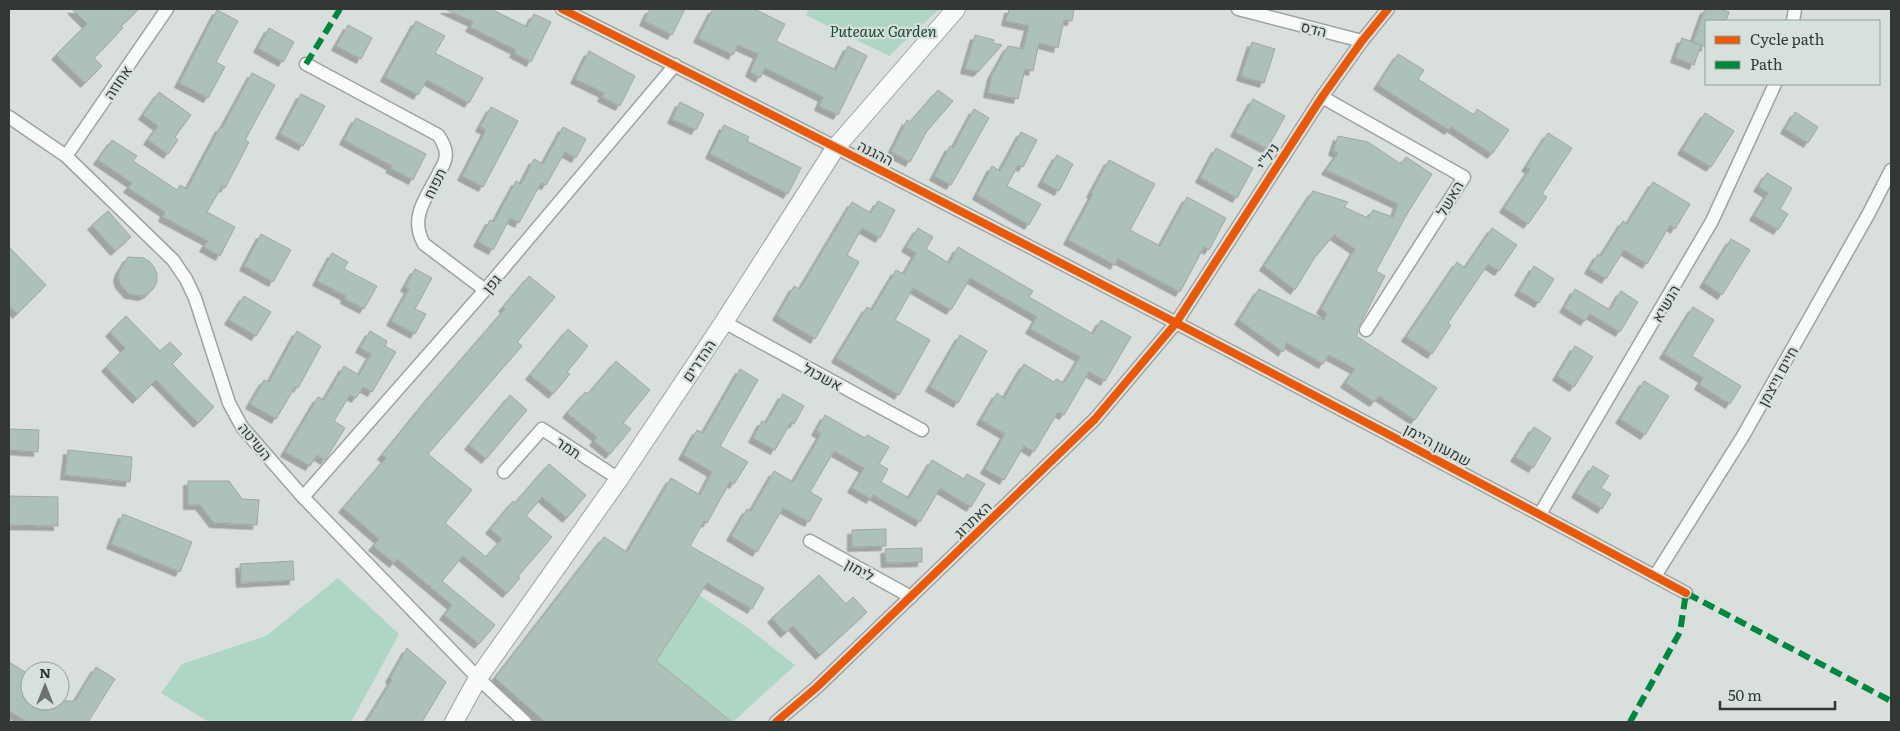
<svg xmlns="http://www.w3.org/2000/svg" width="1900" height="731" font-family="Literata,Heebo,serif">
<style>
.green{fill:#aed6c4}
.building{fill:#acc2b9;stroke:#a1a5a3;filter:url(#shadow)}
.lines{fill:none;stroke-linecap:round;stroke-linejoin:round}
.street-casing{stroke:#9ea2a0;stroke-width:15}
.secondary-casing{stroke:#9ea2a0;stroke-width:20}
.street{stroke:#f9fafa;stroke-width:12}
.secondary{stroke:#f9fafa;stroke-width:18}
.quiet{stroke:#00873e;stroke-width:6;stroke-dasharray:12 6;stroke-linecap:butt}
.cycleway-casing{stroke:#d7e1dc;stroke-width:11}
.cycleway{stroke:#e8590c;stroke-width:8}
.labels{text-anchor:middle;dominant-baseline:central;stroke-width:4.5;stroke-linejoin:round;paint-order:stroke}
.street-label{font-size:15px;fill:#333735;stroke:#d7e1dc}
.park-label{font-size:15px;font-style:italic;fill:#1d4837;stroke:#d7e1dc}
</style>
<defs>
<filter id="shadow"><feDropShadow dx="-4.5" dy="4.5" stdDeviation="0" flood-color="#0004"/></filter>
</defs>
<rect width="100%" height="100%" fill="#d9dfdc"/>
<!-- green -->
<g class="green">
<path d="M809 9H939L889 56 806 15Z"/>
<path d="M338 578 399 634 351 722H209L161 693 182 664 266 636Z"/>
<path d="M699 595 745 626 795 665 733 722 656 661Z"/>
</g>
<!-- building -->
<g class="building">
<path d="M72 9H139L121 26 123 28 94 58 102 66 85 83 56 55 87 24Z"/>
<path d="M445 9H491L527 27 534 14 551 22 531 62 514 53 516 50 470 27 473 22Z"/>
<path d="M650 9H685L672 35 644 21Z"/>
<path d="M713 9H754L785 24 776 41 836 70 848 46 867 56 838 115 819 106 823 97 765 68 760 78 750 72 758 54 738 45 733 55 698 38Z"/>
<path d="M1009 9H1074L1072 21 1064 20 1058 48 1039 43 1033 71 1025 69 1018 99 988 93 992 75 1008 46 1023 49 1029 26 1006 21Z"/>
<path d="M1705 9H1720L1729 12 1726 21H1706V47L1693 42Z"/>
<path d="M217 10 238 21 216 62 225 67 208 98 179 83Z"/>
<path d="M416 21 445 36 435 53 483 78 469 103 427 80 418 95 385 77Z"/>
<path d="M348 25 372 38 361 59 336 46Z"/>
<path d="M269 28 294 42 283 62 258 48Z"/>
<path d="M975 35 994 40 993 43 1002 45 978 72 965 69Z"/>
<path d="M1682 38 1701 45 1694 65 1675 58Z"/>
<path d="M1252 42 1275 49 1264 83 1241 76Z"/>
<path d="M589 51 635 76 620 106 602 97 604 93 575 79Z"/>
<path d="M1398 54 1424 70 1418 79 1474 115 1477 109 1509 130 1492 154 1451 127 1449 130 1378 85Z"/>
<path d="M252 73 275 85 245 140 249 142 234 171 225 188 222 186 207 212 235 227 220 256 204 247 208 241 163 217 165 212 128 188 132 183 98 160 112 140 137 156 133 161 177 190 180 185 187 189 220 127 222 128Z"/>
<path d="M938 90 953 101 927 131 910 162 891 152 907 120 910 122Z"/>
<path d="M159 92 191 115 175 137 178 140 168 154 148 140 158 126 143 115Z"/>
<path d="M301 94 325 106 303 146 280 134Z"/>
<path d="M1253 99 1285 116 1267 149 1235 132Z"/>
<path d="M680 102 704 114 696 130 672 119Z"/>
<path d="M491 107 518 121 483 187 462 176 486 130 480 127Z"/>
<path d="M974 109 989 118 951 185 934 176 950 146 953 148Z"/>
<path d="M1795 112 1818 127 1808 143 1785 129Z"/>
<path d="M1705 113 1734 131 1711 167 1682 150Z"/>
<path d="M356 118 426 154 413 180 390 168 392 166 344 140Z"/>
<path d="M724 125 749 137 747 141 801 168 788 194 710 154Z"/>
<path d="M563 127 586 139 576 158 565 152 546 185 541 183 519 223 510 218 493 250 478 242 490 220 494 222 516 181 521 184 534 159 543 164Z"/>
<path d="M1021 132 1037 140 1023 167 1018 165 1007 186 1041 204 1029 225 977 195 992 166 1000 171Z"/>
<path d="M1548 133 1572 148 1542 194 1547 197 1528 224 1504 208 1530 169 1526 167Z"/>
<path d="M1338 136 1368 142 1401 164 1406 157 1432 174 1407 214 1376 271 1385 276 1357 330 1358 333 1356 336 1437 388 1415 420 1379 396 1374 402 1345 383 1355 369 1329 355 1323 364 1287 343 1283 352 1239 320 1259 289 1324 320 1327 314 1321 309 1355 249 1334 235 1315 257 1295 290 1264 266 1313 191 1348 202 1344 207 1368 218 1373 210 1393 217 1398 204 1326 170 1338 153 1333 151Z"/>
<path d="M1216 148 1253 168 1237 198 1200 178Z"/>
<path d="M1057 155 1073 164 1059 191 1042 182Z"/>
<path d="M1109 160 1155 184 1130 230 1160 246 1187 197 1226 218 1209 250 1204 247 1180 292 1118 259 1115 265 1068 240 1093 194 1091 193Z"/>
<path d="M1767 173 1792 188 1780 209 1788 214 1778 230 1754 216 1768 193 1758 187Z"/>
<path d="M1653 182 1690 204 1675 229 1670 225 1647 264 1624 250 1606 279 1589 269 1598 254 1601 256 1623 221 1627 224Z"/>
<path d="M878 201 895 210 880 238 862 228 847 255 859 262 815 339 777 316 794 286 800 289 852 202 871 213Z"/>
<path d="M108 211 131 237 115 251 92 225Z"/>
<path d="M918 228 933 237 926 249 949 263 958 247 1033 291 1029 297 1093 334 1101 320 1131 337 1105 381 1089 372 1064 415 1058 412 1034 452 1024 446 1004 480 985 469 1005 434 981 420 997 393 1004 398 1024 364 1054 382 1056 379 1064 383 1080 357 1030 329 1037 317 970 278 951 310 913 288 895 320 930 340 899 395 836 358 867 307 872 310 896 270 904 274 916 253 906 247Z"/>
<path d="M1492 228 1517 245 1499 271 1488 264 1448 323 1451 325 1432 354 1406 337 1457 262 1465 268Z"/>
<path d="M261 234 291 250 273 282 244 266Z"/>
<path d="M1731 239 1750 250 1722 295 1704 283Z"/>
<path d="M9 247 46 285 17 314 9 305Z"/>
<path d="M332 253 348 262 344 269 377 286 364 309 345 299 346 296 317 281Z"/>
<path d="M128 257 144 258 150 262 154 267 157 274V281L154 288 149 293 143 296 129 294 120 284 118 277 120 270Z"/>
<path d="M1534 266 1554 279 1539 303 1519 291Z"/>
<path d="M415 269 432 278 415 309 426 314 415 334 391 321 409 289 405 287Z"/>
<path d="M529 276 555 297 517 342 522 346 428 454 472 490 445 523 486 557 502 539 490 529 513 501 515 503 549 464 586 495 567 518 542 497 526 516 552 537 518 576 520 578 507 593 463 556 442 581 495 625 479 644 444 615 452 605 397 559 394 563 373 546 379 539 343 508 386 458 382 455 429 397 505 309 503 307Z"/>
<path d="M1575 289 1610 310 1621 291 1638 302 1620 332 1590 314 1585 321 1564 308Z"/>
<path d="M244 296 271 312 256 336 229 320Z"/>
<path d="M1693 307 1714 320 1692 356 1741 386 1730 404 1699 385 1703 378 1664 354Z"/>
<path d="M126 316 160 351 170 342 182 354 172 364 214 407 198 423 156 380 137 399 106 367 125 348 110 332Z"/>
<path d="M568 329 588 346 567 372 570 374 553 394 530 375Z"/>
<path d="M297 331 321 346 298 388 295 387 276 419 250 404 264 380 269 382Z"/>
<path d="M370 331 387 341 385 346 396 352 372 392 363 387 356 398 350 395 334 421 345 428 325 460 317 455 310 466 285 452 318 397 324 400 344 366 359 375 371 354 360 348Z"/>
<path d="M960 335 987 351 958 403 930 387Z"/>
<path d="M1575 346 1593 357 1574 387 1557 376Z"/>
<path d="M616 361 650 390 623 423 631 429 610 454 594 441 597 437 567 413 585 392 588 394Z"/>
<path d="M740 369 758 380 720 446 748 462 734 484 730 482 707 523 704 521 690 546 764 588 752 609 707 583 656 661 732 722H545L495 678 604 537 627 552 671 478 700 495 712 472 683 455 697 430 703 433Z"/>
<path d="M1644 381 1669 396 1645 435 1620 419Z"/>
<path d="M783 394 804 406 794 424 791 422 775 450 753 438 762 421 766 423Z"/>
<path d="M510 395 527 410 486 459 469 445Z"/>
<path d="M825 415 865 438 867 435 889 447 879 464 888 469 881 482 909 498 932 460 964 479 967 474 985 484 971 507 941 489 939 490 920 522 873 495 871 499 852 488 864 468 834 451 810 492 822 499 809 522 783 508 757 552 731 536 747 509 751 511 774 471 793 482 821 434 816 431Z"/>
<path d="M1534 427 1551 438 1533 468 1515 457Z"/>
<path d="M9 429 39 430 38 452 9 450Z"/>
<path d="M68 450 132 457 130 482 65 475Z"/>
<path d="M1593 466 1609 476 1601 488 1611 494 1602 509 1576 493Z"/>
<path d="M188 481H229L242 499 259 500 257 525 214 523 200 505H188Z"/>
<path d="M9 496 58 497V526L9 525Z"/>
<path d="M123 514 192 542 180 572 111 544Z"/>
<path d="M886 529V546L852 547V530Z"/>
<path d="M922 548V562L886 563 885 549Z"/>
<path d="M293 561 294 580 241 583 240 564Z"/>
<path d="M819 575 846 604 853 597 867 612 820 655 793 626 785 633 772 618Z"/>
<path d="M407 648 446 682 422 722H366L392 680 390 678Z"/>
<path d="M9 662 30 675V701H75L96 667 115 679 88 722H27L9 711Z"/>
</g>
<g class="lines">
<!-- street casing -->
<g class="street-casing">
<g id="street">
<path d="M562 9C940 198 1314 393 1686 593"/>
<path d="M1238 9 1362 41"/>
<path d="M1793 21 1795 9"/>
<path d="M306 64 438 135C443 142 448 151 445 160 444 165 440 170 438 175 426 198 409 218 424 244L485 290"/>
<path d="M1322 97 1464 177 1366 330"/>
<path d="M9 117 66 156 173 260 186 279 195 298 229 403 242 427 303 497 478 678 525 722"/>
<path d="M66 156 167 9"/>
<path d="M724 322 922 430"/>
<path d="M504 472 542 429 619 479"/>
<path d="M303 497 485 290 675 65"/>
<path d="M1540 514 1712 221 1775 84"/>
<path d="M810 541 911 597"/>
<path d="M1655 576 1743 436 1869 213 1891 170"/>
<path d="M776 722 817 687 1095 419 1176 323 1322 97 1362 41 1388 9"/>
</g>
</g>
<!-- secondary casing -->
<g class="secondary-casing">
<path id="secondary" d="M454 722 478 678 619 479 724 322 836 147 956 9"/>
</g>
<!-- street -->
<use href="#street" class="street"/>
<!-- secondary -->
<use href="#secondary" class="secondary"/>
<!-- quiet -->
<g class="quiet">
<path d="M306 64 340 9"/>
<path d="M1630 722 1680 632 1686 593 1891 701"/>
</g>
<!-- cycleway casing -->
<g class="cycleway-casing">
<g id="cycleway">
<path d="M562 9C940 198 1314 393 1686 593"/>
<path d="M776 722 817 687 1095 419 1176 323 1322 97 1362 41 1388 9"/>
</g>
</g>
<!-- cycleway -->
<use href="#cycleway" class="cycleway"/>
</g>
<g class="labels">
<!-- street labels -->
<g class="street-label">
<text transform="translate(1314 28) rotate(14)">הדס</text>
<text transform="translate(117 82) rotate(-56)">אחוזה</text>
<text transform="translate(876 152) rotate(27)">ההגנה</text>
<text transform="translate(1267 156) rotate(-57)">ניל"י</text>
<text transform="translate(434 183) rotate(-63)">תפוח</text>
<text transform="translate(1449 198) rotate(-60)">האשל</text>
<text transform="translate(491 283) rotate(-50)">גפן</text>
<text transform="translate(1665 303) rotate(-60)">הנשיא</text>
<text transform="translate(698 360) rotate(-56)">ההדרים</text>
<text transform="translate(823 376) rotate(28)">אשכול</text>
<text transform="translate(1777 376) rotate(-61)">חיים וייצמן</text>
<text transform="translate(256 441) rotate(51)">השיטה</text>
<text transform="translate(1438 444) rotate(28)">שמעון היימן</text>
<text transform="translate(569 447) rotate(33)">תמר</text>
<text transform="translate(972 519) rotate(-44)">האתרוג</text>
<text transform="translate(860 569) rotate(29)">לימון</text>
</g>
<!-- park labels -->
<g class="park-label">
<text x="883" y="30">Puteaux Garden</text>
</g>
</g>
<!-- border -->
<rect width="1900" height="731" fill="none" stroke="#333735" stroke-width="20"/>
<!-- legend -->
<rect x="1705" y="20" width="175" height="65" fill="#d7e1dc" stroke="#959d99"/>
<rect x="1715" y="36" width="25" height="8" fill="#e8590c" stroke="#959d99"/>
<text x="1750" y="45" font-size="15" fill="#333735">Cycle path</text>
<rect x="1715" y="61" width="25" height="8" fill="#00873e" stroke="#959d99"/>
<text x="1750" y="70" font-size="15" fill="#333735">Path</text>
<!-- north arrow -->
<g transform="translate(45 686)"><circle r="24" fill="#d7e1dc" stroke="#959d99"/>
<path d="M0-4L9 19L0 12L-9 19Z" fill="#6d726f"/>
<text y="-8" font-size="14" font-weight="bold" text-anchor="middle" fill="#333735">N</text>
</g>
<!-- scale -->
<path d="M1720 701v8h115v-8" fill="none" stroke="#333735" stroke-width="2.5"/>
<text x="1728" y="701" font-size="15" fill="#333735" stroke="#d7e1dc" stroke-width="4" paint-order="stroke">50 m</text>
</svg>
